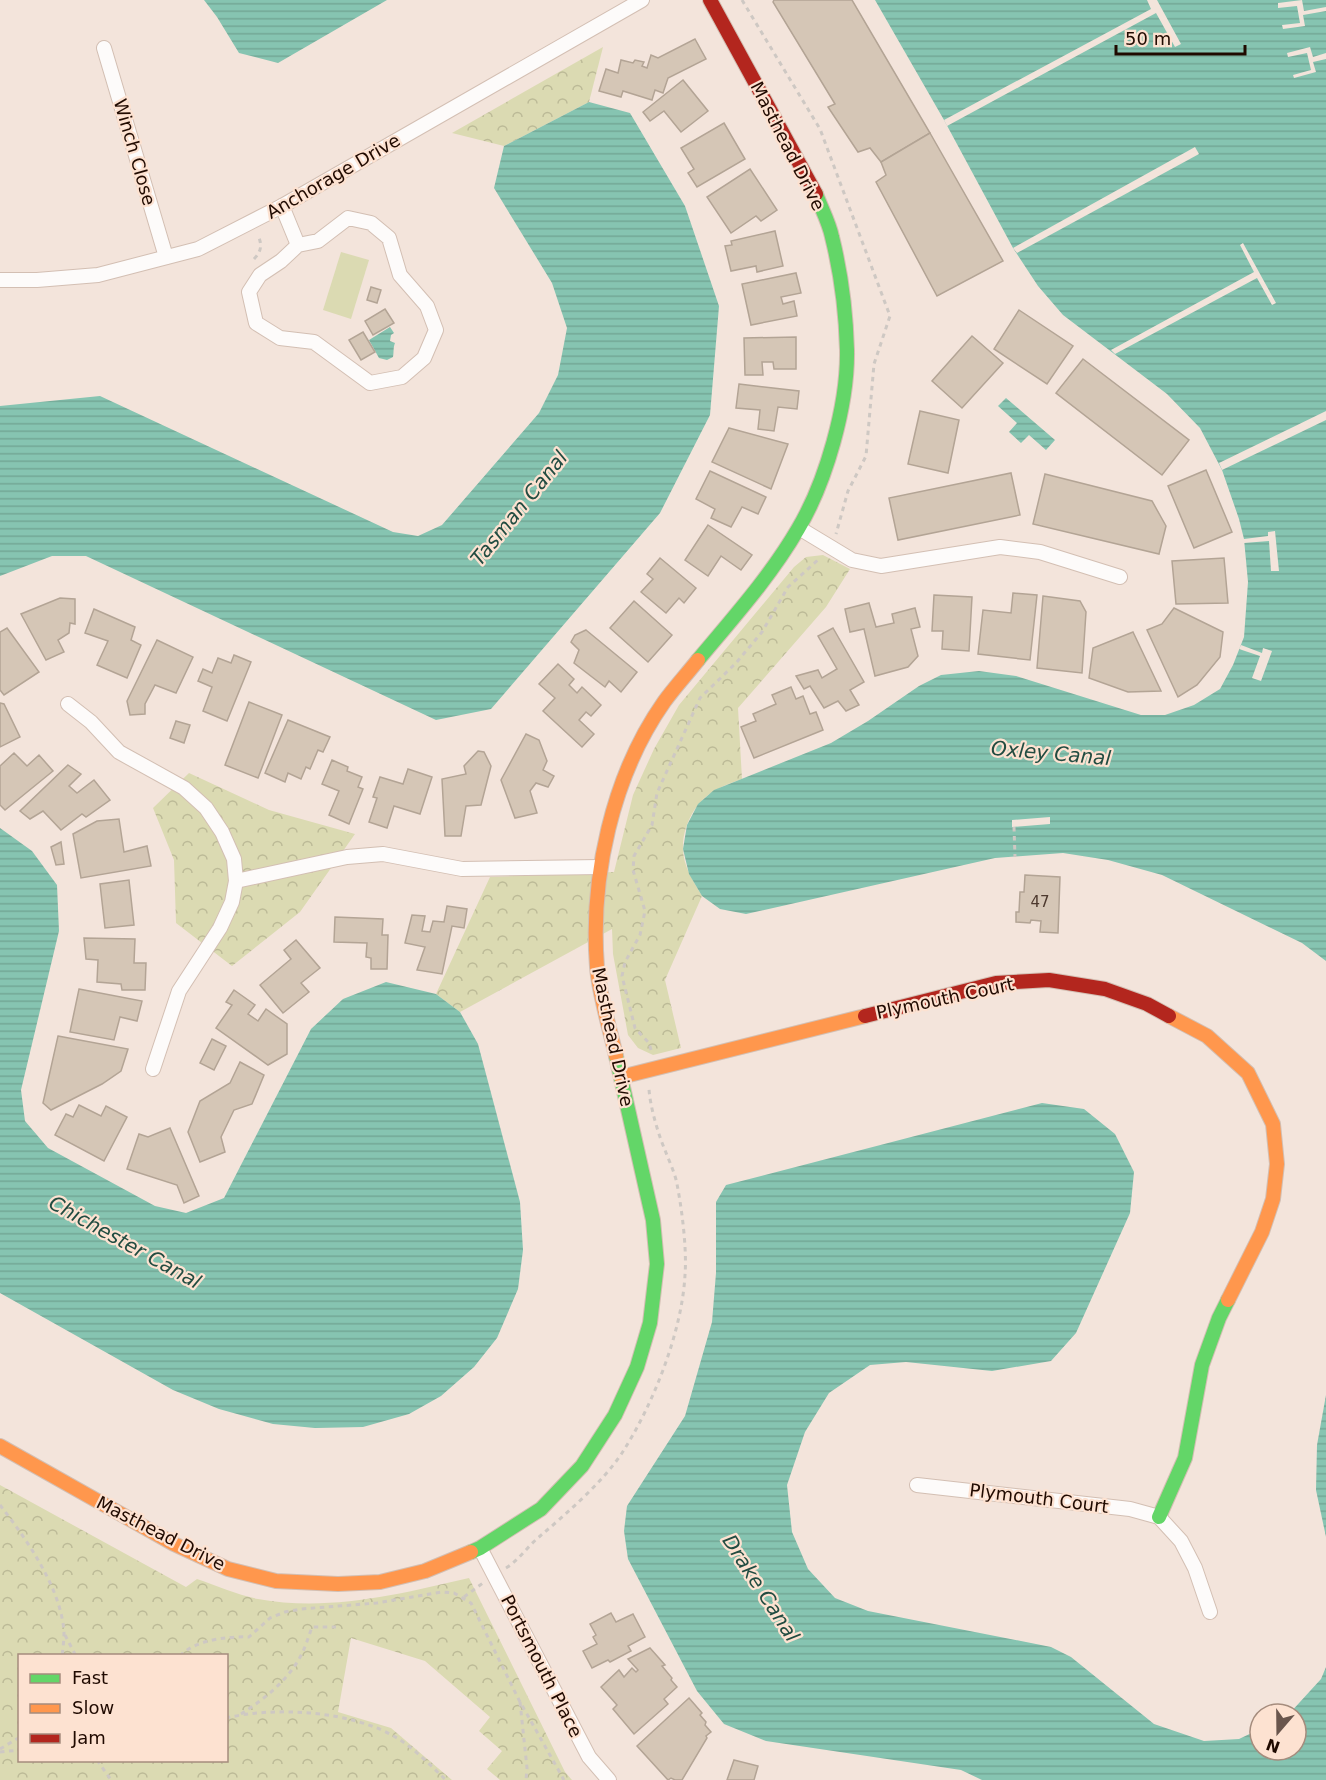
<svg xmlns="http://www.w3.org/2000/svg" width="1326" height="1780" font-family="'DejaVu Sans',sans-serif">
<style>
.park{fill:url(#park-crowns);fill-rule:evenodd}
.pitch{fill:#dbdab2}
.water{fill:url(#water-rules)}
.pier{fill:#f3e4db}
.building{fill:#d5c6b6;stroke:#b3a495;stroke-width:1.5}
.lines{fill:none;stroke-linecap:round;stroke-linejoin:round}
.street-casing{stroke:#d3bfb3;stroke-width:16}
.fast-casing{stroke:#d3bfb3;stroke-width:16}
.slow-casing{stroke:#d3bfb3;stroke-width:16}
.jam-casing{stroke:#d3bfb3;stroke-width:16}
.path{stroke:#cec8c3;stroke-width:3;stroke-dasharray:4.5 4.5;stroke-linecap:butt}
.street{stroke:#fdfbfa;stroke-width:14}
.fast{stroke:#63d668;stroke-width:14}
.slow{stroke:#ff974d;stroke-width:14}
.jam{stroke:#b3261e;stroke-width:14}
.labels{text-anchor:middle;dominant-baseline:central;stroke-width:4.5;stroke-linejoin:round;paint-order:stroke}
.number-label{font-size:15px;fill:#4d392e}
.street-label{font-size:18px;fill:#200a00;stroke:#fde2d1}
.water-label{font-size:20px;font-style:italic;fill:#224c41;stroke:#fde2d1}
</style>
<defs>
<pattern id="park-crowns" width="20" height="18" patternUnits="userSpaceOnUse" patternTransform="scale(1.5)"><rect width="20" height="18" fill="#dbdab2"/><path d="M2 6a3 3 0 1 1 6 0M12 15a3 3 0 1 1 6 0" fill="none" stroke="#bcba97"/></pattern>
<pattern id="water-rules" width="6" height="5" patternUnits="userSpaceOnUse" patternTransform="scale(1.5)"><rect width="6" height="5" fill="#86c4b1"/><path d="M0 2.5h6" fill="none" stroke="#73a796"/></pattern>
</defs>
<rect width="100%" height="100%" fill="#f3e4db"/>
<!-- park -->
<g class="park">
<path d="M603 47 589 102 504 146 452 133Z"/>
<path d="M823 555 850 569 826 607 738 708 742 779C734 782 724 785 716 790 696 800 682 826 683 849 683 866 694 882 702 896L665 980 681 1048 653 1055 638 1048 628 1035 613 954 612 929 460 1012 436 994 490 877 614 872 633 795 654 749 679 705 794 567 806 557Z"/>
<path d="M189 773 269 810 355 834 300 912 232 966 176 923 174 860 153 808Z"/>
<path d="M0 1485 186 1587 197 1579C217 1586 238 1595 258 1599 329 1612 400 1594 469 1578L565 1772 572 1780H500L487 1769 502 1751 479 1731 490 1717 425 1661 351 1638 338 1712 391 1728 452 1780H0ZM20 1656H226V1760H20Z"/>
</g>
<!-- pitch -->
<path class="pitch" d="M341 252 369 260 351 319 323 310Z"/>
<!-- water -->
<g class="water">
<path d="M204 0H387L278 63 239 53 217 17Z"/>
<path d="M875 0H1326V961L1302 943 1162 875 1108 860 1063 853 995 858 746 914 720 909 702 896 689 874 683 849 687 825 698 804 714 790 831 743 868 721 919 686 941 675 979 671 1016 676 1141 715H1165L1194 705 1220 689 1233 665 1244 637 1248 582 1244 539 1239 519 1222 470 1200 428 1167 394 1063 315 1038 286 1013 248 944 120Z"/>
<path d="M589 102 630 113 685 206 719 306 710 415 660 513 491 709 436 720 86 556H52L0 576V406L100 396 393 532 418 536 442 525 539 413 558 375 567 328 552 283 494 188 504 146Z"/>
<path d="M390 327 394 333 391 335 390 341 395 343C393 348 394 352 393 357L387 360 379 358 369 340Z"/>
<path d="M1006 398 1055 440 1046 450 1029 435 1021 443 1009 432 1017 423 998 406Z"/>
<path d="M0 828 32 851 57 885 59 931 21 1090 25 1121 48 1148 155 1206 186 1213 224 1198 311 1029 343 999 386 982 436 994 460 1012 478 1044 520 1202 523 1250 518 1289 497 1338 474 1367 441 1396 409 1414 363 1427 315 1428 273 1424 219 1409 173 1390 0 1293Z"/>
<path d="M1042 1103 1084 1109 1115 1134 1134 1172 1130 1213 1076 1333 1051 1361 992 1371 906 1362 870 1365 829 1393 805 1432 787 1485 792 1532 808 1569 835 1598 868 1611 1051 1647 1071 1657 1154 1724 1204 1741 1239 1739 1260 1729V1750H1296V1714H1289L1321 1679 1326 1667V1780H982L961 1770 766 1741 724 1724 697 1691 628 1559 624 1531 627 1506 685 1416 712 1322 716 1273V1202L726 1185Z"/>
<path d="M1326 1395V1537L1316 1490 1317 1445Z"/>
</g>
<!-- pier -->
<g class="pier">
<path d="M1147 0H1157L1181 44 1175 47 1156 13 947 126 944 120 1151 9Z"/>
<path d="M1302 0 1304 11 1326 7V11L1303 15 1305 26 1283 29 1282 25 1300 23 1297 6 1278 8V3Z"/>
<path d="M1310 47 1313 57 1326 53V59L1313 62 1316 72 1294 78 1293 75 1311 70 1307 53 1288 57 1287 53Z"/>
<path d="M1195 147 1199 154 1017 253 1013 248Z"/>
<path d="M1243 243 1276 303 1272 305 1257 278 1115 354 1111 350 1254 272 1240 245Z"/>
<path d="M1326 411V420L1222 470 1219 463Z"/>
<path d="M1275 531 1279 571H1271L1269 541 1244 543V539L1268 536V532Z"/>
<path d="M1241 645 1262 653 1263 648 1272 651 1261 681 1252 678 1260 656 1239 649Z"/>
<path d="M1050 817V824L1012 827V820Z"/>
</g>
<!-- building -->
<g class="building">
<path d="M774 0H852L930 133 881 162 870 148 858 152 828 107 835 104 773 2Z"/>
<path d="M695 39 706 59 668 78 663 93 655 90 652 100 623 91 621 97 599 91 606 69 618 73 621 60 633 63 635 60 644 62 642 66 647 68 651 55 658 58Z"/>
<path d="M683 80 708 111 681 132 664 111 650 121 643 112Z"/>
<path d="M724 123 745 159 697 187 688 173 694 169 681 148Z"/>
<path d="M930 133 1003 261 937 296 876 182 886 175 881 162Z"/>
<path d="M750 169 777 210 761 221 756 216 731 233 707 197Z"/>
<path d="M775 231 783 266 757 272 756 266 731 271 725 246 732 245 731 241Z"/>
<path d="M796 273 801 293 781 297 783 304 794 301 797 316 751 325 742 284Z"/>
<path d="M371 287 381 290 377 303 367 300Z"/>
<path d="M385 309 394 323 373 335 365 321Z"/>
<path d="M1019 310 1073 346 1047 384 994 349Z"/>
<path d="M363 332 375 352 361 360 349 340Z"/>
<path d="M972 336 1003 363 962 408 932 381Z"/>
<path d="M796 337V369H774L773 362H762L763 375H745L744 338Z"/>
<path d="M1083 359 1189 440 1162 475 1056 393Z"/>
<path d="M739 384 799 391 797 409 778 407 774 431 758 429 760 410 736 408Z"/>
<path d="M920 411 959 420 948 473 908 464Z"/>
<path d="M729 428 788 444 771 489 712 462Z"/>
<path d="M1206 470 1232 532 1194 548 1168 486Z"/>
<path d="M710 471 766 497 758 514 742 507 731 527 711 518 715 509 696 499Z"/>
<path d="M1011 473 1020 515 898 540 889 498Z"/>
<path d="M1045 474 1152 501 1166 526 1159 554 1033 524Z"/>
<path d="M708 525 752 555 741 570 721 556 708 576 685 560Z"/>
<path d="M660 558 696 588 684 603 679 598 666 613 641 592 653 579 647 574Z"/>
<path d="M1224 558 1228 603 1176 604 1172 561Z"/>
<path d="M1013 593 1037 595 1030 660 978 654 983 610 1011 613Z"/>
<path d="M934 595 972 597 969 651 942 649 943 631H932Z"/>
<path d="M1043 596 1080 601 1086 612 1082 673 1037 668Z"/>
<path d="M60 598 75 599V624L70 623 69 633 58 640 64 652 46 660 21 614Z"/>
<path d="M634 601 672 635 648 662 610 628Z"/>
<path d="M869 603 876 627 894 623 892 614 915 608 920 627 911 629 918 656 908 667 875 676 864 629 850 632 845 609Z"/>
<path d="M1174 608 1223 632 1220 657 1197 685 1178 697 1147 630 1162 624Z"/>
<path d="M94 609 135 627 131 640 141 645 127 678 97 665 108 641 85 633Z"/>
<path d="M7 628 39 672 4 695 0 690V632Z"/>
<path d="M833 628 864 682 850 690 859 705 846 711 838 701 824 708 810 686 804 689 796 676 818 670 822 678 837 669 818 636Z"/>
<path d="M586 630 637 672 621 692 609 681 605 687 574 663 579 650 571 642 575 635Z"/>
<path d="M1133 632 1161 691 1128 692 1089 678 1093 648Z"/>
<path d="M157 640 193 657 176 693 155 685 145 704V714L130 715 127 701Z"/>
<path d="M234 655 251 662 227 721 203 711 212 687 198 681 203 669 212 673 218 658 231 663Z"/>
<path d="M558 664 574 679 569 685 577 693 582 687 601 705 591 716 586 712 579 720 594 734 582 747 543 711 555 698 539 684Z"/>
<path d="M791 687 796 699 803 696 810 714 816 712 823 730 754 758 741 727 756 721 753 714 776 704 772 695Z"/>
<path d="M249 702 282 715 258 778 225 765Z"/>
<path d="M0 703 4 704 20 737 0 747Z"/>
<path d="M288 720 330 737 323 752 318 750 310 769 306 767 301 779 288 773 285 782 265 773Z"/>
<path d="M176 721 190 725 184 743 170 738Z"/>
<path d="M526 734 539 740 547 761 543 770 554 776 548 787 536 783 530 791 537 813 515 818 501 780Z"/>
<path d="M478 751 484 752 491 766 481 805 466 806 461 836H445L442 779 466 774 464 766Z"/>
<path d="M14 753 27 766 39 755 53 771 5 810 0 805V766Z"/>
<path d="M332 760 348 767 347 771 362 777 358 787 363 789 349 824 329 815 339 791 322 784Z"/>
<path d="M68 765 81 774 69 786 77 793 94 780 110 800 86 817 82 814 61 830 43 811 30 819 20 811Z"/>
<path d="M408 769 432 777 420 814 394 806 387 828 369 822 377 798 373 797 380 777 403 784Z"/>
<path d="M119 819 124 852 147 846 151 866 81 878 73 834 97 821Z"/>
<path d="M61 842 64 864 56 865 51 847Z"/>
<path d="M1025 875 1060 877 1058 933 1040 932 1041 921 1031 920 1030 923 1016 922V912H1019L1020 892H1024Z"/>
<path d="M129 880 134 925 105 928 100 884Z"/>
<path d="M447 906 467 909 464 928 452 926 442 974 417 970 425 947 405 943 412 915 425 916 422 931 430 932 433 921 444 922Z"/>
<path d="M335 917 383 919 382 935H388L387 969H371V958L366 957 367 943 334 942Z"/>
<path d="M84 938 135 939 134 963H146L145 990H122L121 984 97 982 98 960 86 959Z"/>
<path d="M296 940 320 968 301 983 309 992 283 1013 260 985 291 959 284 950Z"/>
<path d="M79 989 142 1001 137 1021 120 1017 114 1040 70 1032Z"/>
<path d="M234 990 255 1005 248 1014 258 1021 266 1009 287 1024V1054L268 1065 216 1028 232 1005 226 1002Z"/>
<path d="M58 1036 128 1049 121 1071 102 1084 51 1110 43 1103Z"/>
<path d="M212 1039 226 1046 214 1070 200 1063Z"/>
<path d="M240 1062 264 1075 252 1104 234 1110 221 1137 225 1152 200 1162 188 1132 200 1101 230 1083Z"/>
<path d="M79 1105 101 1116 106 1106 127 1117 104 1161 55 1135 66 1114 73 1117Z"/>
<path d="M170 1128 199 1196 184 1203 177 1185 127 1169 139 1134 148 1137Z"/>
<path d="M611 1613 616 1622 633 1614 645 1637 628 1646 631 1651 610 1662 608 1660 592 1668 583 1651 597 1644 593 1637 596 1635 590 1624Z"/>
<path d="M650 1648 665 1665 662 1666 672 1678 671 1680 677 1687 664 1699 668 1704 634 1734 613 1709 617 1705 601 1687 619 1670 624 1677 632 1668 636 1672 638 1670 628 1659Z"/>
<path d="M689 1698 702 1713 700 1715 706 1722 705 1725 711 1732 706 1736 707 1738 682 1780H675L671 1778 668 1780 637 1746Z"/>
<path d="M734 1760 758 1766 754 1780H727Z"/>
</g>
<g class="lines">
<!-- street casing -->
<g class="street-casing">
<g id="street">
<path d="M104 48 166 257"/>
<path d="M282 206 298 245"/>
<path d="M348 218 371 223 389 238 400 275 427 306 436 330 424 358 402 377 370 383 314 342 280 338 256 323 249 292 260 275 281 261 298 245 318 241Z"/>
<path d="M0 280H37L98 275 198 249 282 206 642 0"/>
<path d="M799 528 852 560 881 566 1000 547 1040 552 1120 577"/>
<path d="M68 704 91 722 119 752 184 788 206 808 222 832 234 859 236 881 232 902 220 928 179 991 153 1069"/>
<path d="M236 881 347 857 383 854 462 869 600 867"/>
<path d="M917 1485 1130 1509 1159 1517 1181 1541 1195 1568 1210 1612"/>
<path d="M480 1548 589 1757 609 1780"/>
</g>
</g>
<!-- fast casing -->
<g class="fast-casing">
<g id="fast">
<path d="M698 660C733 618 770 577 798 529 826 482 848 405 847 350 846 313 841 273 832 237 829 222 821 208 816 194"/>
<path d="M1159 1517 1185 1458 1202 1365 1219 1318 1228 1300"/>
<path d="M471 1552 480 1548 541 1509 582 1466 615 1415 637 1367 650 1323 657 1264 653 1220 616 1056"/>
</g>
</g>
<!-- slow casing -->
<g class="slow-casing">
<g id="slow">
<path d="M1169 1016 1207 1036 1248 1073 1273 1124 1277 1164 1273 1199 1262 1232 1228 1300"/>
<path d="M616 1056C610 1029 599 994 597 967 590 878 612 776 664 702 674 688 687 674 698 660"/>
<path d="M621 1077 865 1016"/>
<path d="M0 1446 174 1544 228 1569 276 1581 338 1584 380 1582 425 1571 471 1552"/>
</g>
</g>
<!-- jam casing -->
<g class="jam-casing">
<g id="jam">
<path d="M710 0 816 194"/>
<path d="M865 1016 996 983 1049 980 1105 989 1147 1004 1169 1016"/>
</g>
</g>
<!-- path -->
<g class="path">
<path d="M742 0 820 129 890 316 874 364 866 456 848 491 836 534"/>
<path d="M254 259C262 250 262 245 258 235"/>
<path d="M1014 827 1015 857"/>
<path d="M651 1050 649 1043 635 1028 622 976 625 962 640 935 645 911 633 870 634 856 652 825 657 793 700 698 736 663 762 632 788 587 820 558"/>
<path d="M0 1505C27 1540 61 1588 64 1632 64 1640 63 1648 62 1656"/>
<path d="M506 1568C519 1560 527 1547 539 1537 566 1514 602 1483 622 1453 653 1405 682 1332 685 1275 687 1249 682 1210 677 1184 675 1173 669 1161 665 1150 658 1134 650 1106 649 1089"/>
<path d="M464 1597 483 1583"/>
<path d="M65 1635 76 1656"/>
<path d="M180 1656C194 1640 229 1636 249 1637L270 1618 285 1612 301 1609 377 1603 442 1592 454 1593 471 1603 519 1700 564 1780"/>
<path d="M520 1702 527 1768 526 1780"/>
<path d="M241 1714C263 1700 286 1682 299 1659 305 1649 308 1638 312 1627H336"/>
<path d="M226 1718C276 1706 353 1711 397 1738 415 1749 431 1766 446 1780"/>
<path d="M0 1749 20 1737"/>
<path d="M0 1752 20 1750"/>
<path d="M97 1760 111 1780"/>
</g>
<!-- street -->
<use href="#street" class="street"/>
<!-- fast -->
<use href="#fast" class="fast"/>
<!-- slow -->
<use href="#slow" class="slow"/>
<!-- jam -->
<use href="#jam" class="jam"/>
</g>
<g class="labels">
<!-- number labels -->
<g class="number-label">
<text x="1040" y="902">47</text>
</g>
<!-- street labels -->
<g class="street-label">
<text transform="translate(788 146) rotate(63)">Masthead Drive</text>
<text transform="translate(135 152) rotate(74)">Winch Close</text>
<text transform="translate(333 176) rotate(-30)">Anchorage Drive</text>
<text transform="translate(945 998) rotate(-12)">Plymouth Court</text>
<text transform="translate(613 1037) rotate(78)">Masthead Drive</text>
<text transform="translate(1039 1498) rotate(7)">Plymouth Court</text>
<text transform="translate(161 1533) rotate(27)">Masthead Drive</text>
<text transform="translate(542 1666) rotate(63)">Portsmouth Place</text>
</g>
<!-- water labels -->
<g class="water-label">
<text transform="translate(519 508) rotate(-51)">Tasman Canal</text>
<text transform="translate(1051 753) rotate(5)">Oxley Canal</text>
<text transform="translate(125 1242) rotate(29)">Chichester Canal</text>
<text transform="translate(761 1588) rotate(57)">Drake Canal</text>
</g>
</g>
<!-- legend -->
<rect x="18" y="1654" width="210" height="108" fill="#fde2d1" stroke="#a58c7d" stroke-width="1.5"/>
<rect x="30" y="1674" width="30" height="9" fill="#63d668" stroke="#a58c7d" stroke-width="1.5"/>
<text x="72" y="1684" font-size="18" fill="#200a00">Fast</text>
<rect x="30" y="1704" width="30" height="9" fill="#ff974d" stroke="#a58c7d" stroke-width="1.5"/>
<text x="72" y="1714" font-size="18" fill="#200a00">Slow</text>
<rect x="30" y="1734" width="30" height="9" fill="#b3261e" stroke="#a58c7d" stroke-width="1.5"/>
<text x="72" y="1744" font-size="18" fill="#200a00">Jam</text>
<!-- north arrow -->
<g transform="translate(1278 1732) rotate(200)"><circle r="28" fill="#fde2d1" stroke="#a58c7d" stroke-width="1.5"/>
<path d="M0-4.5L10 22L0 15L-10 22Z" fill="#6a564d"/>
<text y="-9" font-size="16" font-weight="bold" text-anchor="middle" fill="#200a00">N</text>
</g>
<!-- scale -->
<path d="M1116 45v9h129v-9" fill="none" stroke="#200a00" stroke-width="3"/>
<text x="1125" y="45" font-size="18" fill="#200a00" stroke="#fde2d1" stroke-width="4.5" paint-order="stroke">50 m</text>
</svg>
